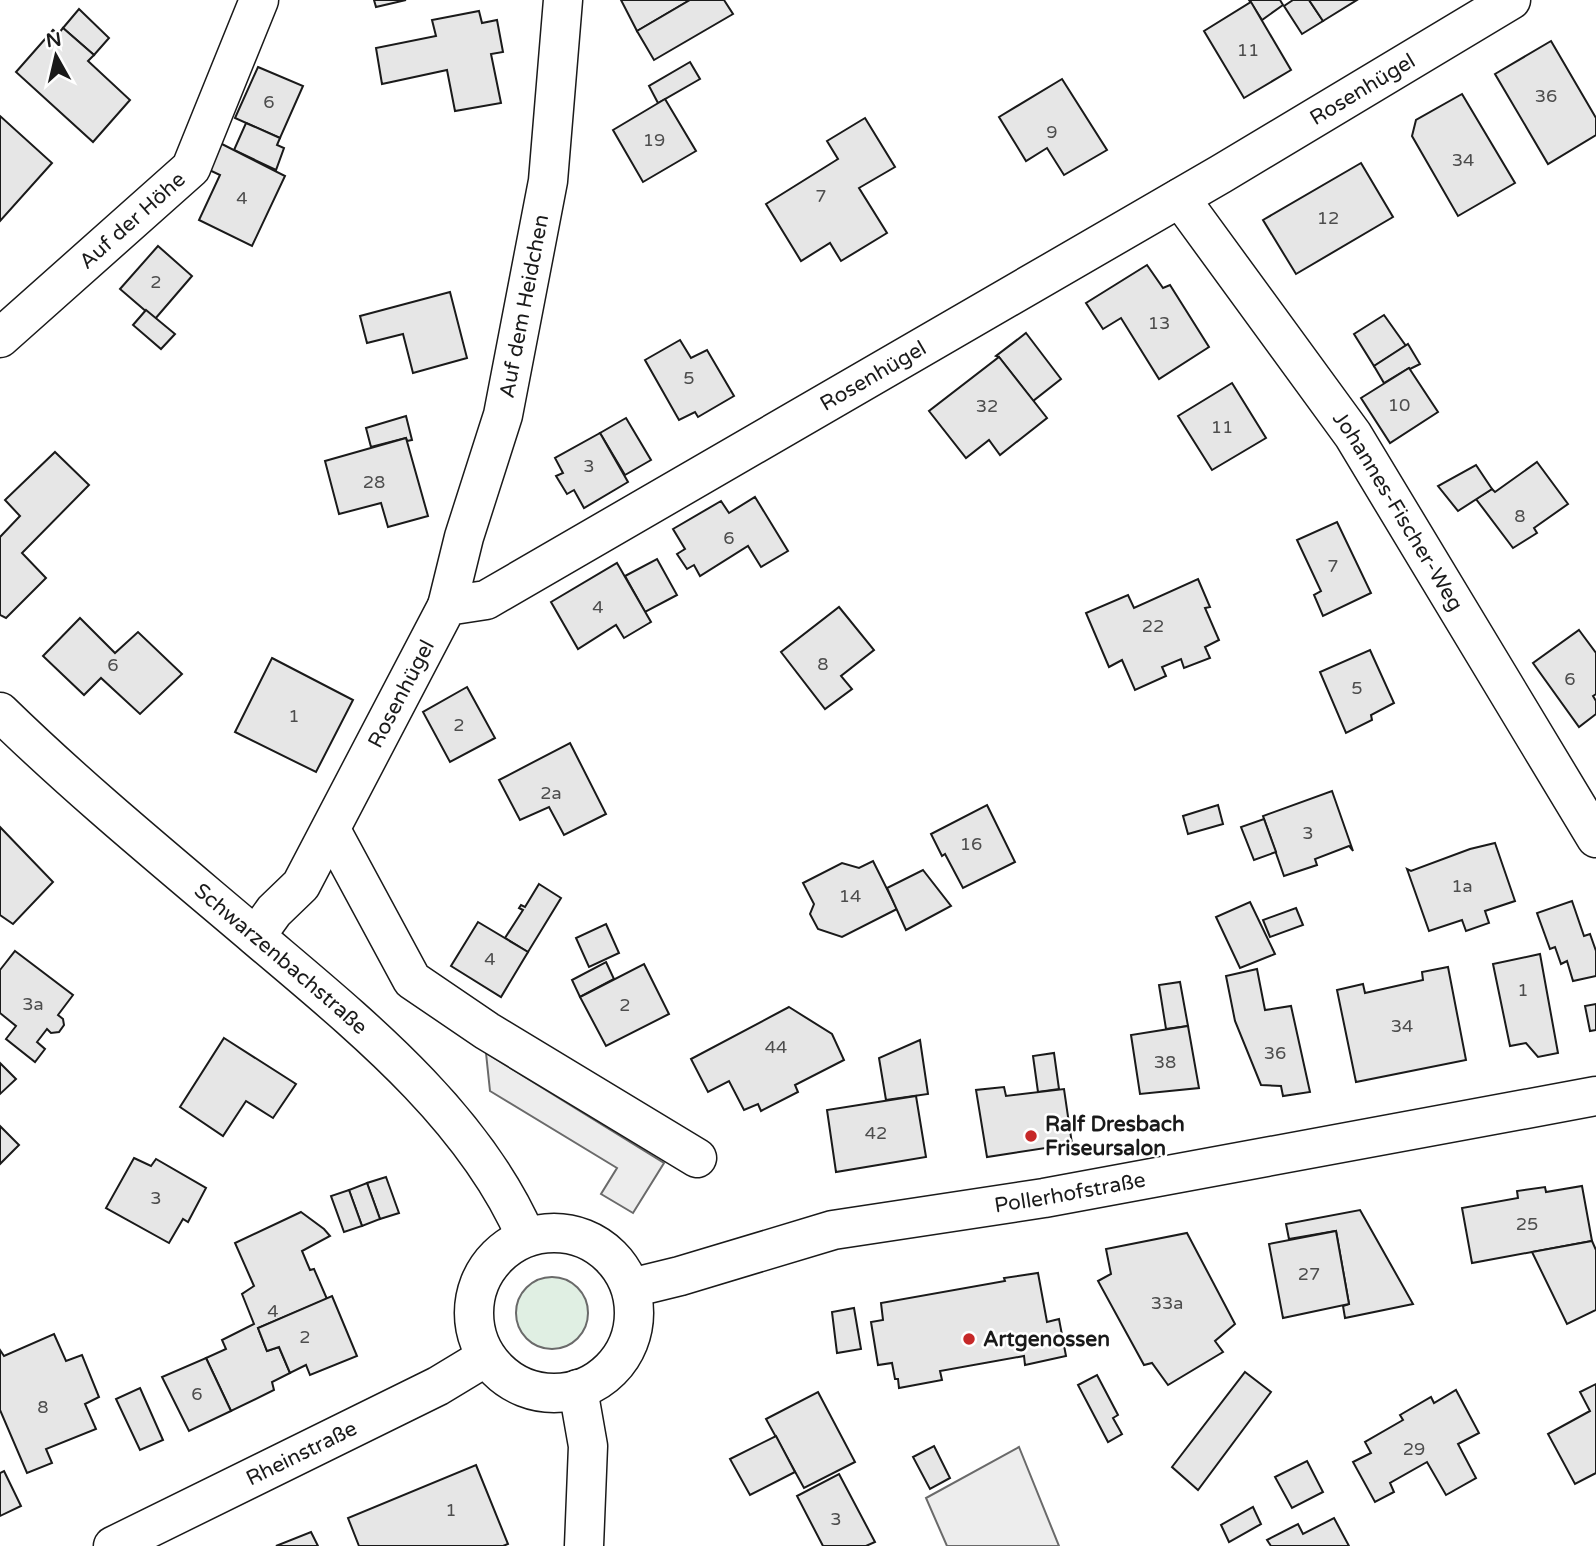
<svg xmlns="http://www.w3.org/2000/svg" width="1596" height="1546" font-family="'Varela Round',sans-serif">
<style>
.green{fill:#e0efe3;stroke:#6a6a6a;stroke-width:2}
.parking{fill:#ededed;stroke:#6a6a6a;stroke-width:2}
.building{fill:#e6e6e6;stroke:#1a1a1a;stroke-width:2}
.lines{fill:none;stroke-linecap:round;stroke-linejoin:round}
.minor-casing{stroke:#1a1a1a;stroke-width:41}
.major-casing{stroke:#1a1a1a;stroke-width:41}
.minor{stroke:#fff;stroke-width:38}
.major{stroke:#fff;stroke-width:38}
.poi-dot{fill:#c62828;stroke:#fff;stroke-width:2.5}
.labels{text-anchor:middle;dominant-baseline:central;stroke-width:5;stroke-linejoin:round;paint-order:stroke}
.number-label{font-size:18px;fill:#4d4d4d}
.street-label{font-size:21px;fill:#1a1a1a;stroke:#fff}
.poi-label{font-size:21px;font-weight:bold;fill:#1a1a1a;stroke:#fff;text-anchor:start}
</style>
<rect width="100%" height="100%" fill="#fff"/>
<!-- green -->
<circle class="green" cx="552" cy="1313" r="36"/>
<!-- parking -->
<g class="parking">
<path d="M486 1053 664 1163 633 1213 601 1194 617 1168 490 1091Z"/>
<path d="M1019 1447 1059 1546H947L926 1498Z"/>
</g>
<!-- building -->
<g class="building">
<path d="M374 0H406L376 7Z"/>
<path d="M621 0H690L637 31Z"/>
<path d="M690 0H724L733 14 654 60 637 31Z"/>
<path d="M1249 0H1280L1283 5 1262 20Z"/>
<path d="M1293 0H1309L1323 21 1302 34 1284 6Z"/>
<path d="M1309 0H1357L1323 21Z"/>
<path d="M1251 2 1291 70 1244 98 1204 31Z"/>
<path d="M79 9 109 38 94 55 63 28Z"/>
<path d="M479 11 482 23 497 20 503 52 491 54 501 103 455 111 447 70 382 84 376 48 436 36 432 20Z"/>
<path d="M63 28 94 55 88 61 130 100 93 142 16 72 53 30 58 34Z"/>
<path d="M1551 41 1596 118V135L1548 164 1495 74Z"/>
<path d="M690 62 700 79 658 103 649 86Z"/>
<path d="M258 67 303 86 280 138 235 118Z"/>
<path d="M1062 79 1107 150 1064 175 1047 148 1026 161 999 117Z"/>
<path d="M1462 94 1515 183 1458 216 1412 136 1416 120Z"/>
<path d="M665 99 696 151 643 182 613 130Z"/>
<path d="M0 116 52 163 0 221Z"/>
<path d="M865 118 895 167 859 188 887 233 841 261 830 243 801 261 766 204 838 159 827 141Z"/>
<path d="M246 123 280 138 277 145 284 148 276 170 234 150Z"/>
<path d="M218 142 285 176 252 246 199 220 220 175 205 168Z"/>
<path d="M1361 163 1393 217 1296 274 1263 220Z"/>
<path d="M158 246 192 276 155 319 120 289Z"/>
<path d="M1147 265 1163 288 1170 285 1209 347 1159 379 1121 318 1103 329 1086 303Z"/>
<path d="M450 292 467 358 413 373 403 334 367 343 360 316Z"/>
<path d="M146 310 175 334 161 349 133 325Z"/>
<path d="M1384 315 1406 346 1374 366 1354 334Z"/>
<path d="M1026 333 1061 379 1033 401 999 357 996 356Z"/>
<path d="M680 340 691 358 707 350 734 396 698 417 695 412 679 420 645 360Z"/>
<path d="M1408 344 1420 364 1410 369 1409 368 1384 383 1374 366Z"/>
<path d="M999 357 1047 418 1000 455 989 440 966 458 929 411Z"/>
<path d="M1409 368 1438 412 1390 443 1361 398Z"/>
<path d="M1232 383 1266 438 1212 470 1178 416Z"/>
<path d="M406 416 412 440 407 441 406 438 371 447 366 428Z"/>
<path d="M626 418 651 460 625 475 600 433Z"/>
<path d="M600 433 628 482 584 508 574 490 567 494 556 476 563 473 555 458Z"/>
<path d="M406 438 428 516 388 527 381 503 339 514 325 461Z"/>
<path d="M55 452 89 485 22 553 46 578 6 618 0 615V537L20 516 5 500Z"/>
<path d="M1537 462 1568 504 1534 528 1537 533 1513 548 1476 499 1492 489 1495 492Z"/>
<path d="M1476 465 1492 489 1458 511 1438 486Z"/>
<path d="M755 497 788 551 761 567 748 546 700 576 694 565 687 569 677 554 685 549 673 529 721 501 729 513Z"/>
<path d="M1337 522 1371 593 1323 616 1314 595 1321 591 1297 540Z"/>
<path d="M657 559 677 595 645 612 625 576Z"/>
<path d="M617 563 651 622 624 638 616 625 578 649 551 602Z"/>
<path d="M1198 579 1210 607 1205 608 1219 640 1205 647 1210 658 1184 668 1181 659 1162 667 1166 676 1135 690 1122 660 1109 667 1086 613 1128 595 1134 608Z"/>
<path d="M839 607 874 650 841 676 852 689 825 709 781 652Z"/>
<path d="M80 618 115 653 138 632 182 674 140 714 101 678 84 695 43 656Z"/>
<path d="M1579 630 1596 653V694L1593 696 1596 701V714L1579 727 1533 663Z"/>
<path d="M1370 650 1394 703 1371 715 1372 720 1346 733 1320 672Z"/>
<path d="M272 658 353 700 316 772 235 732Z"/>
<path d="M467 687 495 738 450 762 423 712Z"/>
<path d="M570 743 606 814 564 835 549 807 520 820 499 780Z"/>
<path d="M1332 791 1353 851 1349 846 1315 859 1317 865 1284 876 1263 816Z"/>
<path d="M987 805 1015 862 963 888 945 854 942 856 931 834Z"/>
<path d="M1218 805 1223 824 1188 834 1183 816Z"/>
<path d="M1264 819 1276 852 1254 860 1241 827Z"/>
<path d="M0 827 53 882 13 924 0 915Z"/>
<path d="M1495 843 1515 901 1485 911 1489 923 1466 931 1462 920 1429 931 1407 869 1411 871 1470 849Z"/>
<path d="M873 861 897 909 842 937 818 929 810 914 814 904 803 883 842 863 859 868Z"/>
<path d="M923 870 951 906 906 930 887 888Z"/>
<path d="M539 884 561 898 528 952 505 938 523 910 519 908 521 905 525 907Z"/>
<path d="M1572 901 1584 936 1590 934 1596 951V976L1573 981 1567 961 1561 964 1555 947 1550 949 1537 913Z"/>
<path d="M1250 902 1275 954 1240 968 1216 917Z"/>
<path d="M1296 908 1303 925 1270 937 1263 920Z"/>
<path d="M478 922 528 952 501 997 451 966Z"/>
<path d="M606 924 619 953 589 967 576 938Z"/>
<path d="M15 951 73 995 58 1015 63 1019 64 1025 59 1032 51 1033 47 1029 37 1042 45 1049 35 1062 6 1039 16 1026 0 1013V970Z"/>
<path d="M1540 954 1558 1053 1538 1057 1526 1043 1510 1046 1493 964Z"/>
<path d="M606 962 614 979 580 997 572 980Z"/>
<path d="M644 964 669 1014 606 1046 580 997Z"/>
<path d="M1448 967 1466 1060 1356 1082 1337 990 1363 984 1365 993 1423 980 1422 972Z"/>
<path d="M1257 969 1265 1010 1291 1006 1310 1092 1283 1096 1281 1086 1261 1085 1235 1021 1226 976Z"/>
<path d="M1180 982 1188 1026 1166 1029 1159 985Z"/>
<path d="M1596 1004V1030L1590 1031 1585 1006Z"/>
<path d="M789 1007 832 1034 844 1060 795 1085 798 1092 761 1111 758 1104 744 1110 729 1081 708 1092 691 1059Z"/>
<path d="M1188 1026 1199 1088 1140 1094 1131 1035Z"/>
<path d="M224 1038 296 1084 273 1118 246 1101 223 1136 180 1107Z"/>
<path d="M920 1040 928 1094 886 1100 879 1058Z"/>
<path d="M1054 1053 1059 1089 1038 1092 1033 1056Z"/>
<path d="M0 1063 16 1079 0 1094Z"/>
<path d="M1004 1087 1006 1096 1064 1089 1072 1144 987 1157 976 1090Z"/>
<path d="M916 1096 926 1157 836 1172 827 1110Z"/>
<path d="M0 1126 19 1145 0 1164Z"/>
<path d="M134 1158 151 1166 156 1159 206 1188 188 1222 183 1219 169 1243 106 1208Z"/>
<path d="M386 1177 399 1213 380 1219 367 1183Z"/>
<path d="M367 1183 380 1219 362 1226 349 1190Z"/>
<path d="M1582 1186 1592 1241 1472 1263 1462 1208 1518 1198 1517 1191 1545 1187 1546 1192Z"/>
<path d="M349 1190 362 1226 344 1232 331 1196Z"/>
<path d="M1360 1210 1413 1304 1345 1318 1343 1306 1349 1304 1336 1231 1289 1239 1286 1224Z"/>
<path d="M301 1212 324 1229 330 1236 302 1251 310 1270 314 1269 327 1299 258 1328 267 1351 279 1347 290 1373 272 1382 274 1390 231 1411 206 1358 226 1349 222 1340 254 1324 242 1294 254 1286 235 1243Z"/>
<path d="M1336 1231 1349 1304 1283 1318 1269 1244Z"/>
<path d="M1187 1233 1235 1324 1215 1341 1223 1352 1168 1385 1152 1363 1144 1365 1098 1281 1111 1274 1106 1249Z"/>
<path d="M1592 1241 1596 1250V1310L1567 1324 1532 1252Z"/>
<path d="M1038 1273 1047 1322 1059 1319 1066 1356 1025 1365 1024 1356 940 1371 942 1380 899 1388 898 1379H895L892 1363 878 1365 871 1322 883 1320 881 1303 1005 1281 1004 1278Z"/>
<path d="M332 1296 357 1356 310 1375 306 1365 290 1373 279 1347 267 1351 258 1328Z"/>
<path d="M854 1308 861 1349 837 1353 832 1312Z"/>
<path d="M54 1334 66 1361 82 1355 99 1397 85 1404 96 1429 46 1449 52 1463 27 1473 0 1410V1350L4 1356Z"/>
<path d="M206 1358 231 1411 189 1431 162 1377Z"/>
<path d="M1245 1372 1271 1392 1198 1490 1172 1467Z"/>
<path d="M1097 1375 1118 1415 1113 1418 1122 1434 1108 1442 1078 1385Z"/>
<path d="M1596 1384V1473L1575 1484 1548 1434 1590 1411 1580 1392Z"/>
<path d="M140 1388 163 1440 140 1450 116 1399Z"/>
<path d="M1456 1390 1479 1433 1458 1444 1476 1478 1446 1495 1427 1462 1390 1483 1394 1492 1375 1502 1353 1462 1371 1453 1365 1442 1403 1420 1400 1415 1431 1397 1434 1403Z"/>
<path d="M818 1392 855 1462 804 1488 766 1419Z"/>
<path d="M776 1436 795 1472 750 1495 730 1459Z"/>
<path d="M934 1446 950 1478 930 1489 913 1457Z"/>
<path d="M1307 1461 1323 1492 1292 1508 1275 1477Z"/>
<path d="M476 1465 508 1544 503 1546H359L348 1518Z"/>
<path d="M4 1471 21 1506 0 1516V1473Z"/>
<path d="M839 1474 875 1542 866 1546H823L797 1496Z"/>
<path d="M1253 1507 1261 1524 1229 1542 1221 1525Z"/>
<path d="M1334 1518 1349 1546H1271L1267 1540 1298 1524 1303 1534Z"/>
<path d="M311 1532 318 1546H276Z"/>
</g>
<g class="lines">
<!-- minor casing -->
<g class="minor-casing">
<g id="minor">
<path id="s1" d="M1180 198 1353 435 1596 838"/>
<path id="s2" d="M0 338 191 168 259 0"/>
<path id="s3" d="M447 606 464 537 503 415 548 181 563 0"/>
<path d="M331 830 412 980 487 1031 697 1158"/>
<path id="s4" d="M256 936 274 911 301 885 447 606 486 600 1221 174 1511 0"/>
<path id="s5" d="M631 1288 680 1276 833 1230 1044 1198 1596 1096"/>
<path id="s6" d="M113 1546 438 1386 486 1357"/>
</g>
</g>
<!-- major casing -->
<g class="major-casing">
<g id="major">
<path id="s7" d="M0 712C81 791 169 863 255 936 355 1021 473 1114 526 1237"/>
<circle cx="554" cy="1313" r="80"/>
<path d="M578 1389 588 1446 584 1546"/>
</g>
</g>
<!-- minor -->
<use href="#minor" class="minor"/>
<!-- major -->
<use href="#major" class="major"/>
</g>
<!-- markers -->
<g class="poi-dot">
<circle cx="1031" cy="1136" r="7"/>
<circle cx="969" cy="1339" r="7"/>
</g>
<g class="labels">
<!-- number labels -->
<g class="number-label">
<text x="1248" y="50">11</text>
<text x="1546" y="96">36</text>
<text x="269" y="102">6</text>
<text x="1052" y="132">9</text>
<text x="654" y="140">19</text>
<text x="1463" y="160">34</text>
<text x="821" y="196">7</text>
<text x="242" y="198">4</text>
<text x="1328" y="218">12</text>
<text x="156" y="282">2</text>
<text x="1159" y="323">13</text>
<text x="689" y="378">5</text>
<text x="1399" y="405">10</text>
<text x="987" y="406">32</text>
<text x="1222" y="427">11</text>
<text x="589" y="466">3</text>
<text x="374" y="482">28</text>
<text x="1520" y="516">8</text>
<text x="729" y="538">6</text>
<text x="1333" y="566">7</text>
<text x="598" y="607">4</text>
<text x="1153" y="626">22</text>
<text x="823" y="664">8</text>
<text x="113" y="665">6</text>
<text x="1570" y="679">6</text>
<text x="1357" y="688">5</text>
<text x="294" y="716">1</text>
<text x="459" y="725">2</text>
<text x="551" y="793">2a</text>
<text x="1308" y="833">3</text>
<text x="971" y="844">16</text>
<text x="1462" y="886">1a</text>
<text x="850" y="896">14</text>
<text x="490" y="959">4</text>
<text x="1523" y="990">1</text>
<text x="33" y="1004">3a</text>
<text x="625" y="1005">2</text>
<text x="1402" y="1026">34</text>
<text x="776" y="1047">44</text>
<text x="1275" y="1053">36</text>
<text x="1165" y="1062">38</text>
<text x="876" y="1133">42</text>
<text x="156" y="1198">3</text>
<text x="1527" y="1224">25</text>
<text x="1309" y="1274">27</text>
<text x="1167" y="1303">33a</text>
<text x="273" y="1311">4</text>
<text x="305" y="1337">2</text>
<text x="197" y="1394">6</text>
<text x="43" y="1407">8</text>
<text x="1414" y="1449">29</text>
<text x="451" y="1510">1</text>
<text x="836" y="1519">3</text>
</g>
<!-- street labels -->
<g class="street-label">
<text stroke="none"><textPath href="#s4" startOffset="1437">Rosenhügel</textPath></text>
<text stroke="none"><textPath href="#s2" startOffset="177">Auf der Höhe</textPath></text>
<text stroke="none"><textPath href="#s3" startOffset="310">Auf dem Heidchen</textPath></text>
<text stroke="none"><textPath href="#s4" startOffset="870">Rosenhügel</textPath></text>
<text stroke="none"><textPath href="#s1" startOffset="382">Johannes-Fischer-Weg</textPath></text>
<text stroke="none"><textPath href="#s4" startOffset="284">Rosenhügel</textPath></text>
<text stroke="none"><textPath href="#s7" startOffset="374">Schwarzenbachstraße</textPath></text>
<text stroke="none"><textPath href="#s5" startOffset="450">Pollerhofstraße</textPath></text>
<text stroke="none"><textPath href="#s6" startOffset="210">Rheinstraße</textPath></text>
</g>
<!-- poi labels -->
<g class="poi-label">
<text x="1045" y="1124">Ralf Dresbach<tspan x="1045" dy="24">Friseursalon</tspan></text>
<text x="983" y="1339">Artgenossen</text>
</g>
</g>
<!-- north arrow -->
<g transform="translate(56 56) rotate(352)" stroke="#ffffff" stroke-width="5" paint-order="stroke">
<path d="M0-5L12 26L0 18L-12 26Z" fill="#1a1a1a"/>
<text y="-10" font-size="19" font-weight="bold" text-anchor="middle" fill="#1a1a1a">N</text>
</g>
</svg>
